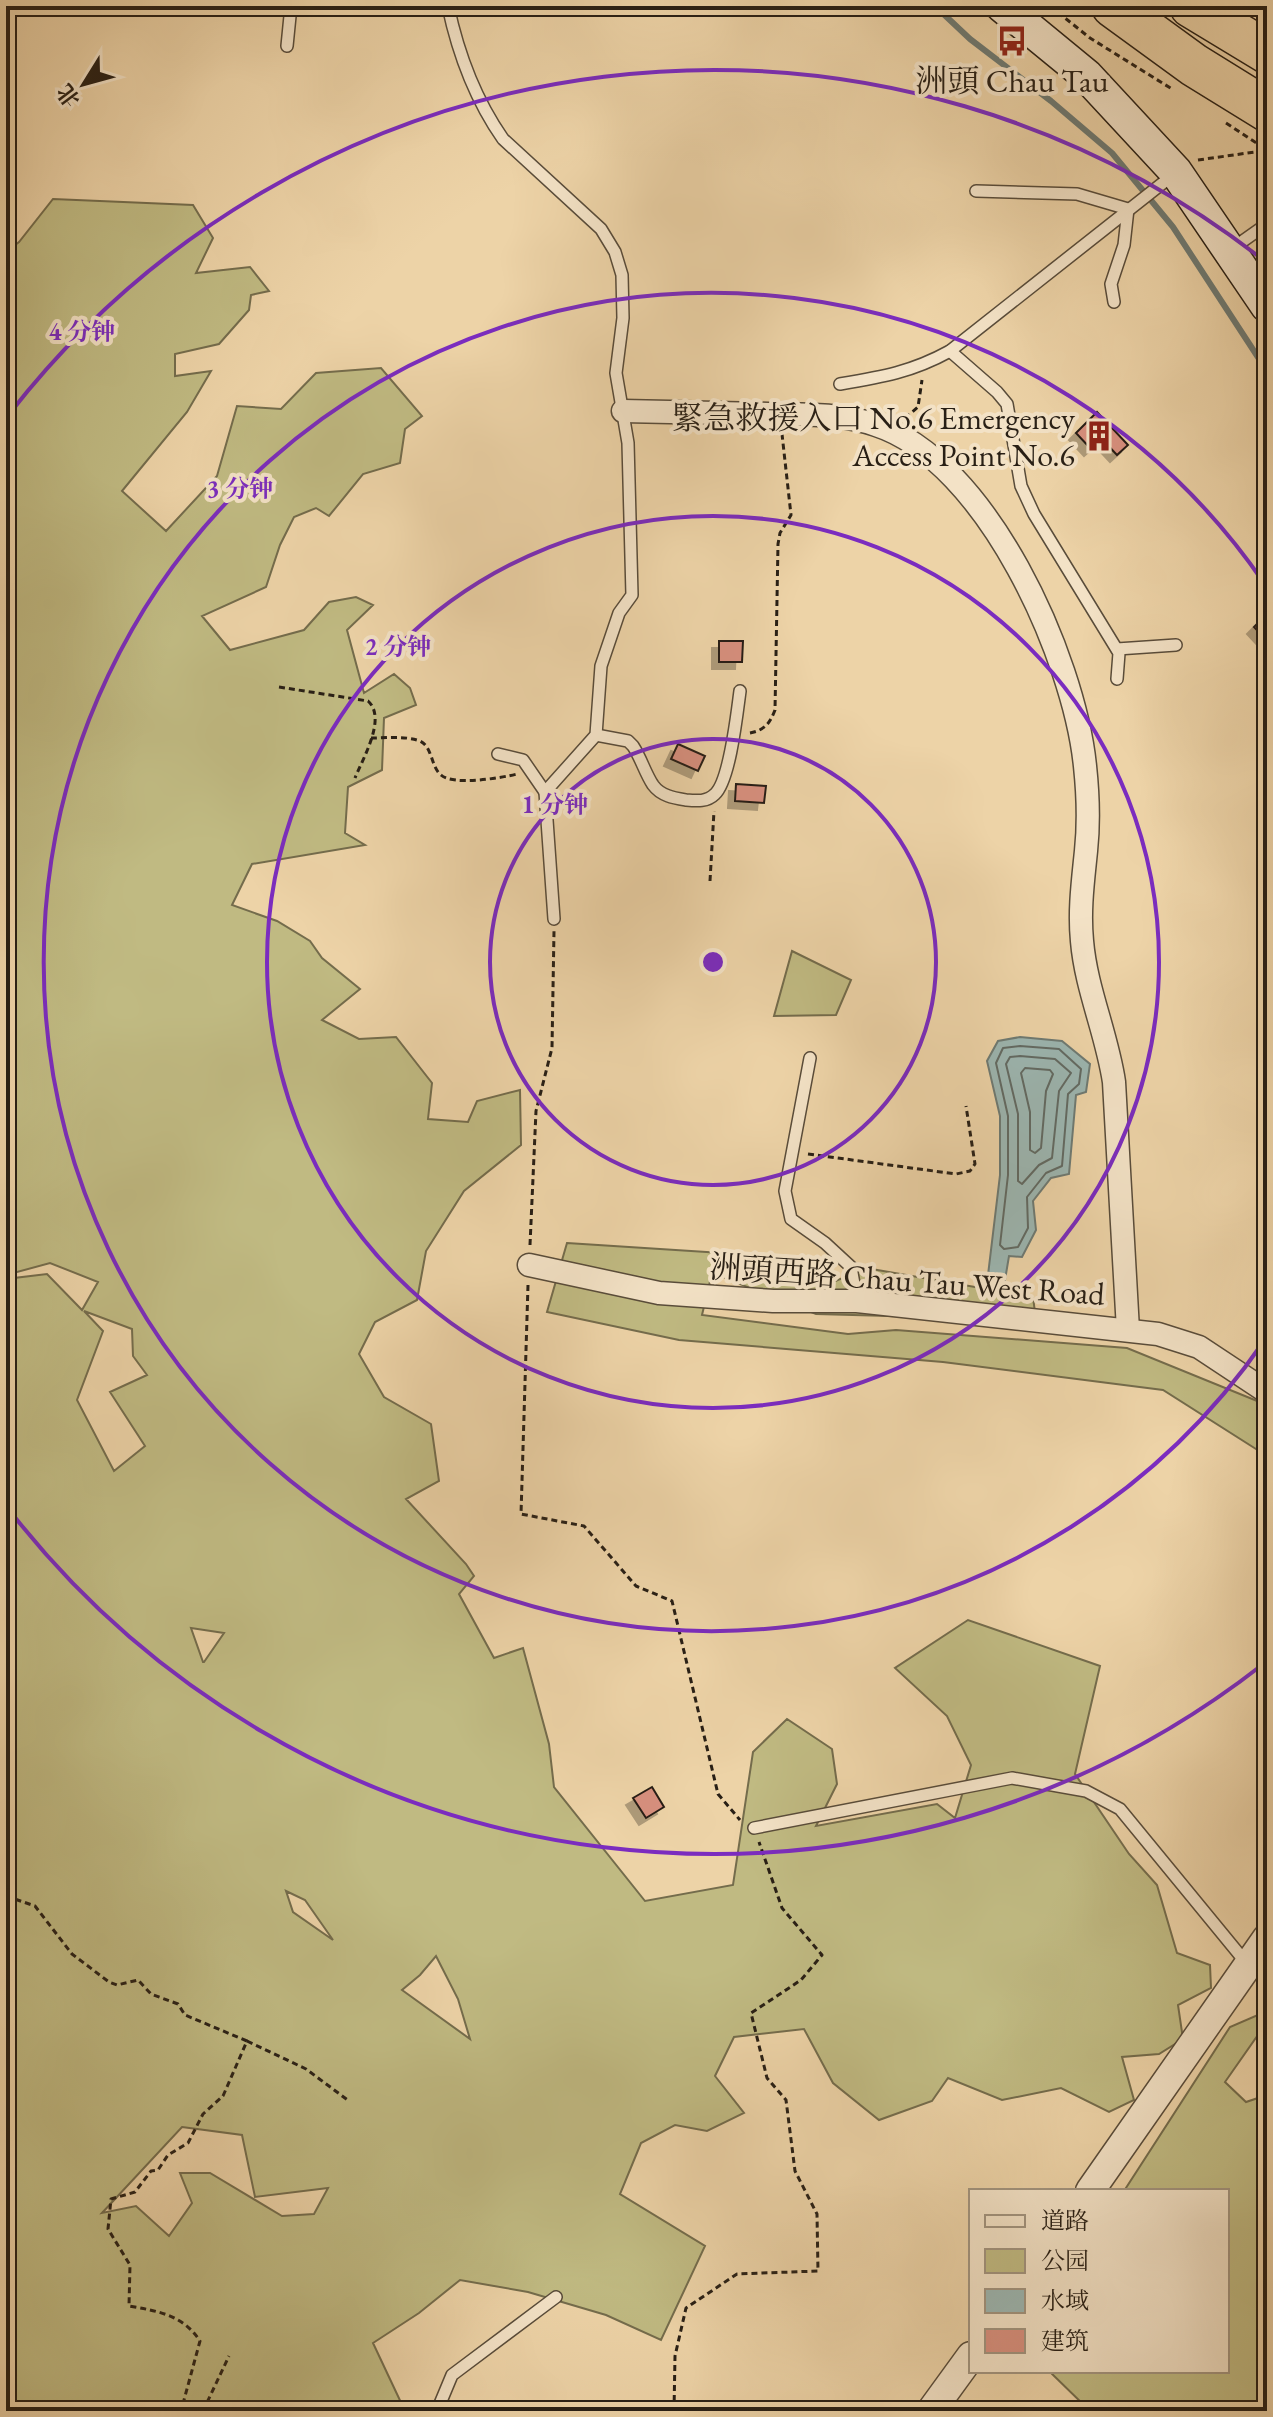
<svg xmlns="http://www.w3.org/2000/svg" width="1273" height="2417" font-family="'EB Garamond','Noto Serif SC',serif">
<style>
.green{fill:#c0ba82;stroke:#746c4c;stroke-width:2;fill-rule:evenodd}
.water{fill:#9cb6b1;stroke:#6e7a73;stroke-width:2}
.lines{fill:none;stroke-linecap:round;stroke-linejoin:round}
.shore{stroke:#626a63;stroke-width:2}
.stream{stroke:#6e7a73;stroke-width:6}
.building{fill:#d8907f;stroke:#281f15;stroke-width:2;filter:url(#shadow)}
.service-casing{stroke:#594c3a;stroke-width:14}
.minor-casing{stroke:#594c3a;stroke-width:25}
.tertiary-casing{stroke:#594c3a;stroke-width:31}
.secondary-casing{stroke:#281f15;stroke-width:35}
.motorway-casing{stroke:#281f15;stroke-width:45}
.path{stroke:#281f15;stroke-width:3;stroke-dasharray:6 4;stroke-linecap:butt}
.service{stroke:#f3e2c6;stroke-width:11}
.minor{stroke:#f3e2c6;stroke-width:22}
.tertiary{stroke:#f3e2c6;stroke-width:28}
.secondary{stroke:#f3e2c6;stroke-width:32}
.motorway{stroke:#edd3a7;stroke-width:42}
.ring{fill:none;stroke:#7b2cbf;stroke-width:4}
.labels{text-anchor:middle;dominant-baseline:central;stroke-width:8;stroke-linejoin:round;paint-order:stroke}
.poi-label{font-size:32px;fill:#281f15;stroke:#f3e2c6}
.street-label{font-size:32px;fill:#281f15;stroke:#f3e2c6}
.centre{fill:#7b2cbf;stroke:#f3e2c6;stroke-width:4}
.ring-label{font-size:24px;text-anchor:middle;font-weight:bold;fill:#7b2cbf;stroke:#f3e2c6;stroke-width:8;stroke-linejoin:round;paint-order:stroke}
</style>
<defs>
<filter id="shadow"><feDropShadow dx="-7" dy="7" stdDeviation="0" flood-color="#0004"/></filter>
</defs>
<rect width="100%" height="100%" fill="#edd3a7"/>
<filter id="stains"><feTurbulence type="fractalNoise" baseFrequency=".0025" numOctaves="4"/><feColorMatrix values="0 0 0 0 .2 0 0 0 0 .09 0 0 0 0 .02 0 0 0 .5 -.17"/></filter>
<radialGradient id="worn" r=".72"><stop offset=".6" stop-color="#630" stop-opacity="0"/><stop offset="1" stop-color="#630" stop-opacity=".3"/></radialGradient>
<!-- green -->
<g class="green">
<path d="M53 199 193 205 213 238 196 273 250 267 269 291 251 295 249 310 219 344 175 354V376L211 371 187 412 122 491 166 531 217 476 237 406 281 409 316 373 381 368 422 416 405 429 400 463 363 474 329 516 316 508 294 517 280 545 266 587 202 616 230 650 304 630 329 602 356 597 373 605 347 630 364 693 394 674 410 688 416 705 384 718 382 770 348 787 345 833 365 845 252 864 232 905 277 921 310 941 322 958 360 989 322 1020 359 1039 396 1037 432 1083 428 1119 468 1122 477 1101 520 1090 521 1145 464 1191 426 1251 417 1300 375 1322 359 1354 384 1397 431 1424 439 1481 406 1499 466 1564 474 1576 459 1594 494 1658 523 1648 549 1744 554 1787 645 1901 733 1885 753 1752 787 1719 832 1749 837 1784 816 1826 937 1804 955 1818 971 1765 947 1716 895 1668 968 1620 1100 1666 1075 1774 1129 1854 1157 1885 1177 1953 1210 1965 1211 1988 1178 2005 1183 2039 1159 2054 1122 2057 1134 2100 1109 2112 1061 2088 1002 2100 948 2078 932 2101 879 2120 833 2083 804 2029 734 2037 715 2076 744 2113 707 2131 675 2125 641 2143 620 2194 705 2246 661 2340 606 2315 528 2292 460 2280 419 2313 373 2343 405 2411H6V1279L47 1274 82 1310 98 1282 50 1263 6 1275V252L19 242ZM84 1311 132 1329 133 1356 147 1375 110 1392 145 1446 114 1471 77 1400 103 1331ZM191 1628 224 1633 204 1662H203ZM286 1891 305 1900 333 1940 293 1912ZM436 1956 458 1999 470 2039 402 1990 420 1975ZM182 2127 242 2135 255 2197 328 2188 314 2214 282 2216 210 2173H180L192 2203 169 2236 136 2206 102 2213Z"/>
<path d="M792 951 851 980 836 1015 774 1016Z"/>
<path d="M567 1243 722 1253 824 1286 866 1268 1033 1297 1036 1320 816 1314 712 1273 702 1315 848 1334 896 1330 1127 1348 1267 1405V1456L1163 1390 943 1362 679 1340 547 1312Z"/>
<path d="M1267 2011V2022L1225 2082 1246 2102 1267 2095V2411H1090L1049 2371H1227V2191H1124L1230 2027Z"/>
</g>
<!-- water -->
<path class="water" d="M1020 1037 1062 1041 1090 1064 1086 1092 1076 1095 1069 1174 1051 1178 1033 1201 1036 1230 1022 1257 1009 1256 1005 1280 988 1275 1000 1175V1116L987 1061 998 1041Z"/>
<g class="lines">
<!-- shore -->
<g class="shore">
<path d="M1020 1046 1059 1049 1081 1069 1079 1084 1068 1094 1062 1166 1046 1173 1027 1197 1028 1228 1018 1247 1004 1249 1000 1245 1008 1175V1116L996 1063 1003 1048Z"/>
<path d="M1020 1056 1055 1059 1071 1073 1059 1091 1052 1158 1039 1165 1022 1184 1018 1181V1114L1006 1064 1010 1057Z"/>
<path d="M1025 1068 1050 1070 1053 1074 1046 1091 1041 1148 1035 1153 1030 1150V1112L1021 1073Z"/>
</g>
<!-- stream -->
<path class="stream" d="M935 6 970 39 1051 101 1112 153 1173 227 1267 371"/>
</g>
<!-- building -->
<g class="building">
<path d="M1097 412 1128 445 1117 455 1102 439 1091 449 1076 433Z"/>
<path d="M1267 614V641L1254 627Z"/>
<path d="M719 641H743L742 662H719Z"/>
<path d="M678 744 705 756 698 771 671 759Z"/>
<path d="M736 784 766 786 764 803 735 801Z"/>
<path d="M652 1787 664 1807 646 1818 633 1798Z"/>
</g>
<g class="lines">
<!-- service casing -->
<g class="service-casing">
<g id="service">
<path d="M448 6C458 53 475 99 503 139L601 229 615 252 622 275 623 318 616 373 628 443 632 595 619 613 601 666 596 735 545 792 554 919"/>
<path d="M287 46 291 6"/>
<path d="M976 191 1077 194 1128 209 1124 245 1111 284 1114 302"/>
<path d="M1233 248 1267 224"/>
<path d="M950 351 997 392 1007 404 1021 486 1034 514 1119 653 1117 679"/>
<path d="M840 384C882 377 912 372 950 351L1173 175"/>
<path d="M1117 649 1176 645"/>
<path d="M596 735 628 741 633 746C641 758 645 773 653 785 661 796 674 798 686 800 697 801 707 802 715 794 730 780 737 713 740 691"/>
<path d="M498 754 523 760 545 792"/>
<path d="M810 1058 785 1191 791 1219 825 1243 851 1267 857 1301"/>
<path d="M754 1828 1012 1778 1086 1791 1120 1809 1248 1965"/>
<path d="M437 2411 452 2375 556 2297"/>
</g>
</g>
<!-- minor casing -->
<g class="minor-casing">
<g id="minor">
<path d="M623 411C672 412 720 413 768 414 805 415 841 413 876 425 987 461 1074 657 1085 766 1088 794 1089 823 1086 851 1083 881 1079 910 1082 941 1086 989 1107 1034 1114 1082L1128 1330"/>
<path d="M529 1265 659 1293 773 1301H857L1158 1334 1199 1347 1267 1392"/>
</g>
</g>
<!-- tertiary casing -->
<g class="tertiary-casing">
<g id="tertiary">
<path d="M1090 2191 1267 1938"/>
<path d="M931 2411 971 2356"/>
</g>
</g>
<!-- secondary casing -->
<g class="secondary-casing">
<path id="secondary" d="M1002 6 1086 75 1176 172 1267 306"/>
</g>
<!-- motorway casing -->
<g class="motorway-casing">
<g id="motorway">
<path d="M1113 6 1194 65 1267 110"/>
<path d="M1191 6 1267 52"/>
</g>
</g>
<!-- path -->
<g class="path">
<path d="M1050 6 1090 38 1172 89"/>
<path d="M1226 123 1267 150"/>
<path d="M1198 160 1255 152 1267 160"/>
<path d="M905 418 918 407 922 380"/>
<path d="M279 687 368 701C387 718 363 758 355 778"/>
<path d="M750 733C765 730 770 723 775 710L778 544 780 533 791 515 782 434"/>
<path d="M371 738C385 738 403 736 417 740 433 744 430 766 441 775 453 786 501 778 517 774"/>
<path d="M710 881 714 811"/>
<path d="M808 1154 956 1174 970 1171 975 1164 966 1106"/>
<path d="M530 1245 536 1111 552 1048 554 931"/>
<path d="M528 1285 521 1514 584 1526 636 1586 672 1601 718 1794 740 1820"/>
<path d="M6 1896 35 1906 72 1954 109 1982 117 1985 138 1980 151 1994 178 2004 185 2015 247 2041 223 2096 203 2114 188 2143 168 2155 158 2170 151 2171 135 2192 111 2199 108 2229 130 2265 129 2306C158 2311 183 2315 200 2341L181 2411"/>
<path d="M247 2041 306 2069 349 2101"/>
<path d="M203 2411 229 2356"/>
<path d="M674 2411 675 2356 686 2308 737 2274 818 2271 817 2214 795 2171 786 2100 767 2078 751 2013 801 1980 822 1955 782 1908 759 1842"/>
</g>
<!-- service -->
<use href="#service" class="service"/>
<!-- minor -->
<use href="#minor" class="minor"/>
<!-- tertiary -->
<use href="#tertiary" class="tertiary"/>
<!-- secondary -->
<use href="#secondary" class="secondary"/>
<!-- motorway -->
<use href="#motorway" class="motorway"/>
</g>
<!-- distance rings -->
<g class="ring">
<circle cx="713" cy="962" r="223"/>
<circle cx="713" cy="962" r="446"/>
<path d="M1264 1341A669 669 0 1 1 1264 583"/>
<path d="M1262 1665A892 892 0 0 1 10 1511M10 413A892 892 0 0 1 1262 259"/>
</g>
<!-- icons -->
<defs>
<g id="bus-bare" transform="scale(2.4)"><path d="M-5-6H5V4H4V6H2V4H-2V6H-4V4H-5ZM-3.5-4V0h7V-4ZM-3.5 1.2v1.5H-2V1.2ZM2 1.2v1.5H3.5V1.2Z" fill="#8f2418" stroke="#f3e2c6" stroke-width="2.5" paint-order="stroke"/></g>
<g id="building-bare" transform="scale(2.4)"><path d="M-4-6H4V6H1V3H-1V6H-4ZM-2.5-4.3h1.7v1.8h-1.7ZM.8-4.3h1.7v1.8H.8ZM-2.5-1h1.7V.8h-1.7ZM.8-1h1.7V.8H.8Z" fill="#8f2418" stroke="#f3e2c6" stroke-width="2.5" paint-order="stroke"/></g>
</defs>
<g fill-rule="evenodd">
<use href="#bus-bare" x="1012" y="41"/>
<use href="#building-bare" x="1099" y="436"/>
</g>
<g class="labels">
<!-- poi labels -->
<g class="poi-label">
<text x="1012" y="81">洲頭 Chau Tau</text>
<text x="1075" y="418" text-anchor="end">緊急救援入口 No.6 Emergency<tspan x="1075" dy="37">Access Point No.6</tspan></text>
</g>
<!-- street labels -->
<g class="street-label">
<text transform="translate(907 1280) rotate(4)">洲頭西路 Chau Tau West Road</text>
</g>
</g>
<circle cx="713" cy="962" r="12" class="centre"/>
<g class="ring-label">
<text x="82" y="340">4 分钟</text>
<text x="240" y="497">3 分钟</text>
<text x="398" y="655">2 分钟</text>
<text x="555" y="813">1 分钟</text>
</g>
<!-- margin -->
<rect width="1273" height="2417" fill="none" stroke="#edd3a7" stroke-width="32"/>
<rect x="8" y="8" width="1257" height="2401" fill="none" stroke="#281f15" stroke-width="4"/>
<rect x="16" y="16" width="1241" height="2385" fill="none" stroke="#281f15" stroke-width="2"/>
<!-- legend -->
<rect x="969" y="2189" width="260" height="184" fill="#f3e2c6" stroke="#a2947f" stroke-width="2"/>
<rect x="985" y="2215" width="40" height="12" fill="#f3e2c6" stroke="#a2947f" stroke-width="2"/>
<text x="1041" y="2229" font-size="24" fill="#281f15">道路</text>
<rect x="985" y="2249" width="40" height="24" fill="#c0ba82" stroke="#a2947f" stroke-width="2"/>
<text x="1041" y="2269" font-size="24" fill="#281f15">公园</text>
<rect x="985" y="2289" width="40" height="24" fill="#9cb6b1" stroke="#a2947f" stroke-width="2"/>
<text x="1041" y="2309" font-size="24" fill="#281f15">水域</text>
<rect x="985" y="2329" width="40" height="24" fill="#d8907f" stroke="#a2947f" stroke-width="2"/>
<text x="1041" y="2349" font-size="24" fill="#281f15">建筑</text>
<!-- north arrow -->
<g transform="translate(84 84) rotate(233)" stroke="#f3e2c6" stroke-width="6" paint-order="stroke">
<path d="M0-6L14 30L0 20L-14 30Z" fill="#281f15"/>
<text y="-12" font-size="22" font-weight="bold" text-anchor="middle" fill="#281f15">北</text>
</g>
<rect width="100%" height="100%" filter="url(#stains)"/>
<rect width="100%" height="100%" fill="url(#worn)"/>
</svg>
